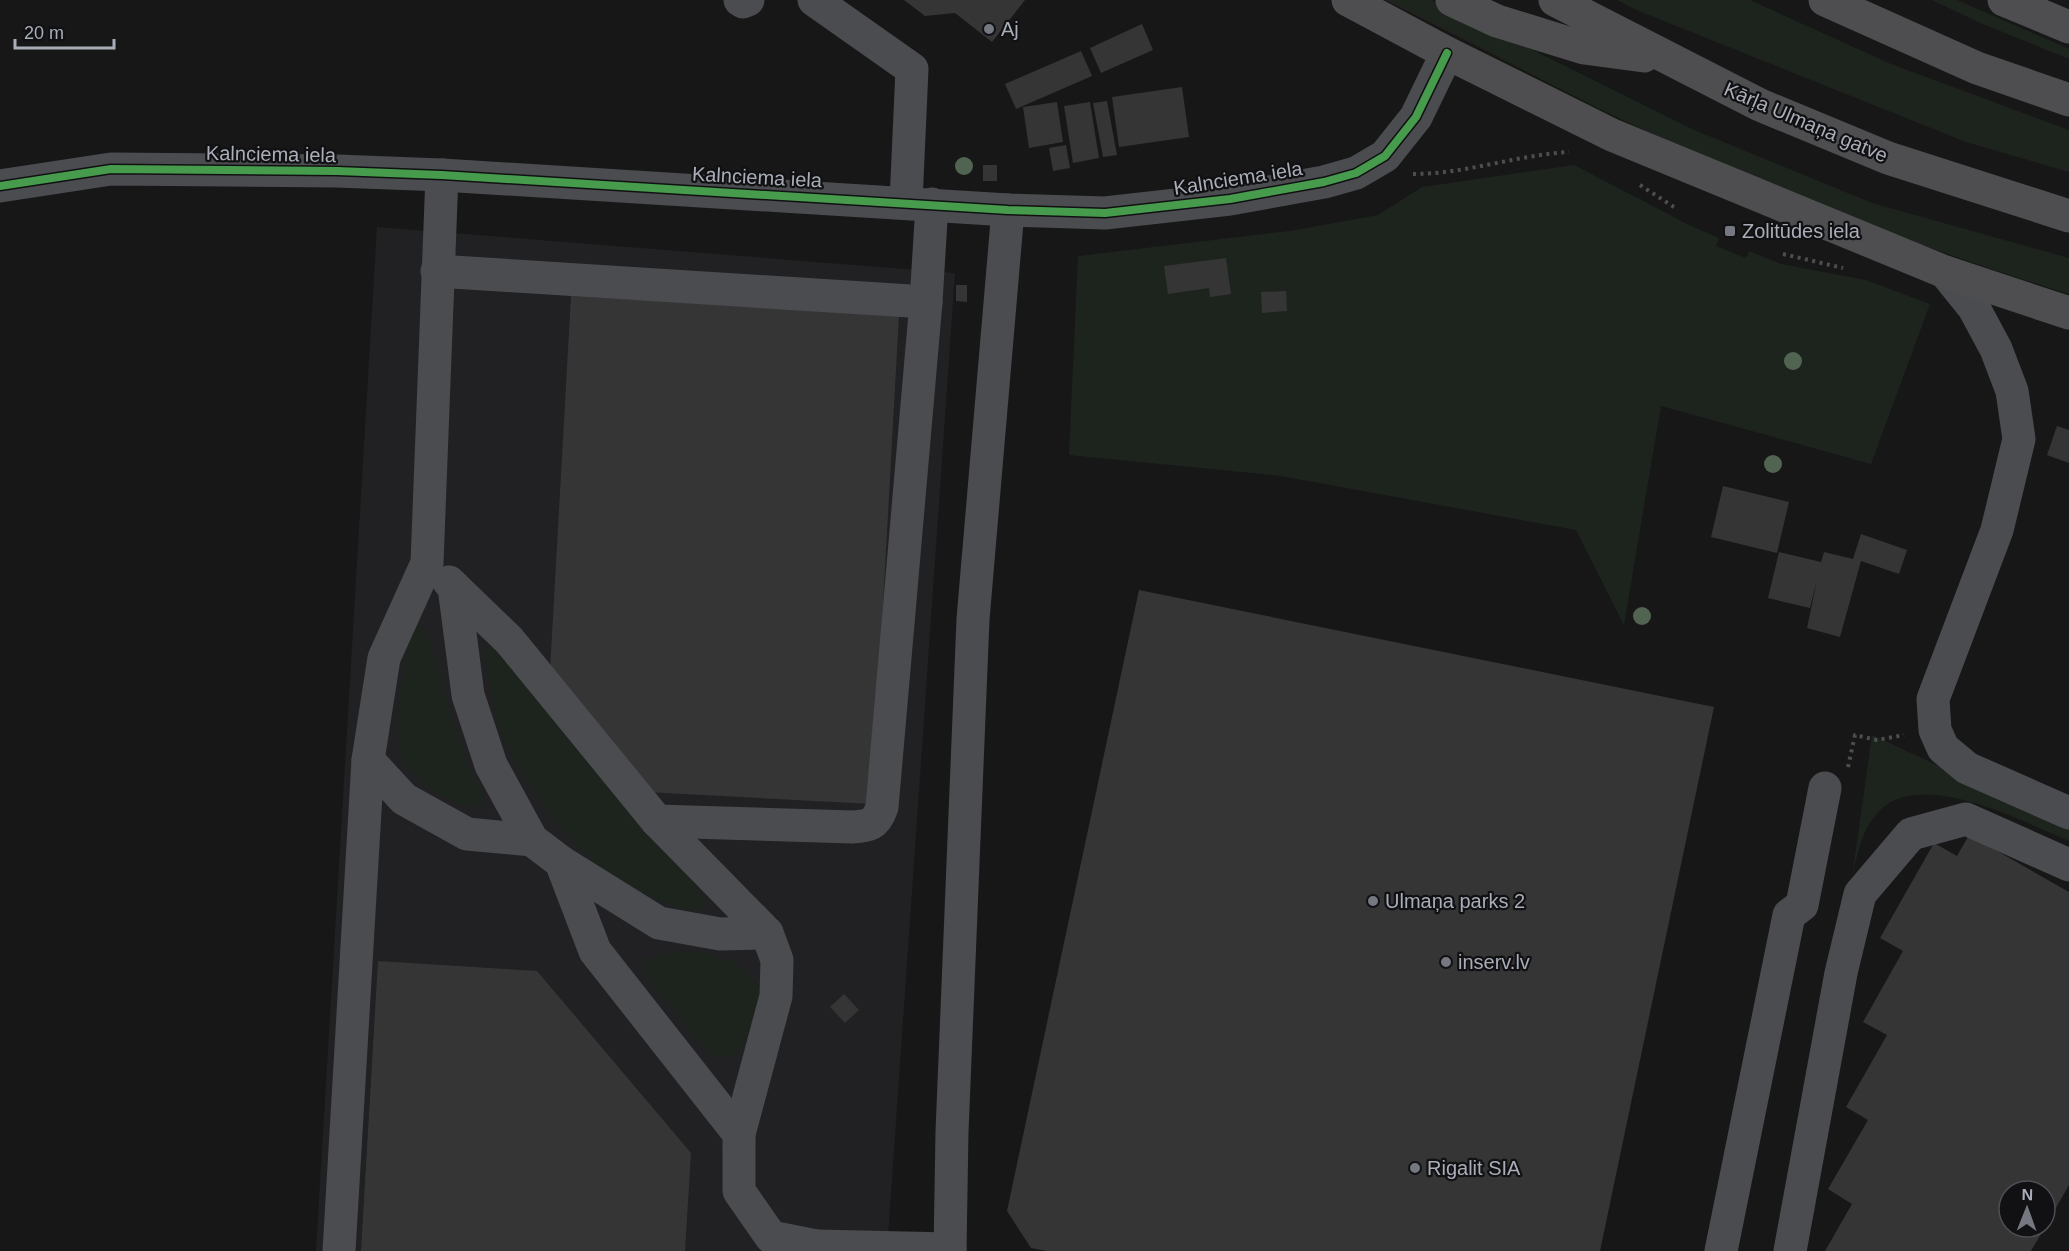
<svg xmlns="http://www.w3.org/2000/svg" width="2069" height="1251" font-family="Arial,sans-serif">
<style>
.built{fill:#212123}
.green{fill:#1d241e}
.building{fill:#353536}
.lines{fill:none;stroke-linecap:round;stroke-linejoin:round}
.path{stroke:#4d4e52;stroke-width:4;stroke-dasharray:3 4.5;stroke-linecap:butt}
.minor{stroke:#4b4c50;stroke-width:33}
.highway{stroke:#4e4e51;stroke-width:33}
.cycleway-casing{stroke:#111113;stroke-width:11}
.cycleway{stroke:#469c4c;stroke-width:8}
.tree{fill:#506451}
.poi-dot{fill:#757880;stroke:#111113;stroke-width:2}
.labels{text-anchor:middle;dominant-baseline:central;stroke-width:4.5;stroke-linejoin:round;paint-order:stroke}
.poi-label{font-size:20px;fill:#a8adb8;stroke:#111113;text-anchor:start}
.street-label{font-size:20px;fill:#a8adb8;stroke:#111113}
</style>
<rect width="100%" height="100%" fill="#171717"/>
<!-- built -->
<path class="built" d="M377 227 955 273 887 1251H316Z"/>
<!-- green -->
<g class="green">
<path d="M1385 0H1432L1692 129 1872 203 2069 258V294C1910 245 1750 182 1600 109 1528 73 1457 35 1385 0Z"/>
<path d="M1617 0H1750L1891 64 2069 130V172L1966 142 1634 9Z"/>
<path d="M1932 0H1957L2069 49V59L1978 22Z"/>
<path d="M1574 165 1689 225 1719 238 1716 246 1746 258 1749 251 1781 264 1866 280 1930 304 1871 464 1661 406 1624 625 1576 530 1281 476 1069 455 1078 256 1290 231 1378 215 1422 187Z"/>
<path d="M415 625 428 636 459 741 471 772 483 792 484 805 464 806 425 786 402 760 397 721 408 641Z"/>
<path d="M491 646 503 654 695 884 705 899 703 910C686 913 670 906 655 899 643 893 628 889 618 882 572 848 528 791 504 740 493 717 488 677 485 651Z"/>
<path d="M1872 735 2069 826V841C2024 822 1929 772 1885 806 1863 823 1858 852 1852 877Z"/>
<path d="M680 951 707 953 737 964 749 974 758 987 760 1000 744 1044 734 1054 723 1058 711 1056 650 981 643 971 646 960 663 953Z"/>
</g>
<!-- building -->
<g class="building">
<path d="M904 0H1025L992 42 955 13 925 16Z"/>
<path d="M1142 24 1153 50 1101 73 1090 48Z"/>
<path d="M1081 51 1092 76 1016 109 1005 84Z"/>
<path d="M1182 87 1189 137 1119 147 1112 97Z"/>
<path d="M1107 101 1117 155 1103 157 1093 103Z"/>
<path d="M1057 102 1063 142 1029 148 1023 107Z"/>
<path d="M1090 102 1099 158 1073 163 1064 106Z"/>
<path d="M1066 145 1070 168 1053 171 1049 148Z"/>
<rect x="983" y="165" width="14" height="16"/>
<path d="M1226 258 1231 294 1210 297 1209 288 1168 294 1164 266Z"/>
<path d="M956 285H967V302L956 301Z"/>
<path d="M1286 291 1287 311 1262 313 1261 292Z"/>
<path d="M571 296 899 315 872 804 647 792 550 671Z"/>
<path d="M2057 426 2069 430V463L2047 455Z"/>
<path d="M1723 486 1789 502 1777 553 1711 537Z"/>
<path d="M1861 534 1907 550 1899 574 1861 561 1840 637 1807 628 1817 580 1810 608 1768 598 1779 552 1821 562 1824 552 1853 559Z"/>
<path d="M1139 590 1714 707 1600 1251H1047L1031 1248 1007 1211Z"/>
<path d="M1969 835 2069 892V1185L2045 1227V1191H2009V1227H2045L2031 1251H1825L1852 1204 1828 1189 1868 1120 1846 1107 1887 1035 1863 1022 1903 951 1880 938 1934 843 1957 856Z"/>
<path d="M378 961 537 971 691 1153 685 1251H361Z"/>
<path d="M844 994 859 1010 845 1023 830 1007Z"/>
</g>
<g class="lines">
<!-- path -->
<g class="path">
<path d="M1413 174C1465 174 1517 155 1569 152"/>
<path d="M1640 185 1677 209"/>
<path d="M1783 254 1843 268"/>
<path d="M1848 767 1855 735 1877 740 1904 735"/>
</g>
<!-- minor -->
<g class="minor">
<path d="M740 0 743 2 748 0"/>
<path d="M814 0 912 69 906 202"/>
<path d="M0 186 111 169 337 171 442 175 1008 210 1105 213 1230 199 1324 182 1356 173 1385 156 1416 117 1447 53"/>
<path d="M437 271 926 302"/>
<path d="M1945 272 1974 308 1996 349 2012 391 2019 439 1997 530 1933 699 1935 730 1943 748 1967 768 2069 813"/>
<path d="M449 582 454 587 468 695 491 765 532 840 561 862 595 951 739 1134V1191L771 1237 816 1246 815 1251"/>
<path d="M454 587 509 640 657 821 852 827C869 826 876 825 882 807L926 302 932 204"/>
<path d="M368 760 404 799 467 834 532 840"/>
<path d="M657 821 767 933 777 960 776 996 739 1134"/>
<path d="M561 862 659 923 720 934 767 933"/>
<path d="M816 1246 950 1249"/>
<path d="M339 1251 368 760 384 658 427 563 442 175"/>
<path d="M950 1251 952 1132 973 619 1008 210"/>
<path d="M1721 1251 1789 915 1802 905 1825 788"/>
<path d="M1790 1251 1841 973 1860 894 1911 834 1966 819 2069 865"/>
</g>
<!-- highway -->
<g class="highway">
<path d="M1348 0 1447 53 1612 135 1945 272 2069 313"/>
<path d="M1452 0 1497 21 1584 48 1644 56"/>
<path d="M1555 0 1760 105 1888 158 2069 216"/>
<path d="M1825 0 1977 68 2069 100"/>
<path d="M2004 0 2069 27"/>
</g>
<!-- cycleway casing -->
<g class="cycleway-casing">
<path id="cycleway" d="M0 186 111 169 337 171 442 175 1008 210 1105 213 1230 199 1324 182 1356 173 1385 156 1416 117 1447 53"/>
</g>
<!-- cycleway -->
<use href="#cycleway" class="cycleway"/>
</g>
<!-- trees -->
<g class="tree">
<circle cx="964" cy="166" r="9"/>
<circle cx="1793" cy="361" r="9"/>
<circle cx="1773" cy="464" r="9"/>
<circle cx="1642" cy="616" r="9"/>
</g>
<!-- markers -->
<g class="poi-dot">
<circle cx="989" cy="29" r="6"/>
<rect x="1724" y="225" width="12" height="12" rx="3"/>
<circle cx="1373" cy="901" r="6"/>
<circle cx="1446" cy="962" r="6"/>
<circle cx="1415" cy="1168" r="6"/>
</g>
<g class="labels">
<!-- poi labels -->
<g class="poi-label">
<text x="1001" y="29">Aj</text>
<text x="1742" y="231">Zolitūdes iela</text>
<text x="1385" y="901">Ulmaņa parks 2</text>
<text x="1458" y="962">inserv.lv</text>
<text x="1427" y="1168">Rigalit SIA</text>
</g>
<!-- street labels -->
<g class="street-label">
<text transform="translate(1806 122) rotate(23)">Kārļa Ulmaņa gatve</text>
<text transform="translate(271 154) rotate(1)">Kalnciema iela</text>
<text transform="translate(757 177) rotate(3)">Kalnciema iela</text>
<text transform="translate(1238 178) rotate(-9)">Kalnciema iela</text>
</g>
</g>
<!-- north arrow -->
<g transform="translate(2027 1209) rotate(1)"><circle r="28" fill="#111113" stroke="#4d4f55" stroke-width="1.5"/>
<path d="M0-4.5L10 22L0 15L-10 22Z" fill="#757880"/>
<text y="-9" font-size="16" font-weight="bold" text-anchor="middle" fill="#a8adb8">N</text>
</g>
<!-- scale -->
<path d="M15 39v9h99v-9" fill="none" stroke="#a8adb8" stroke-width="3"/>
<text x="24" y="39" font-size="18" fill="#a8adb8" stroke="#111113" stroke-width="4.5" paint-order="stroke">20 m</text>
</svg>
